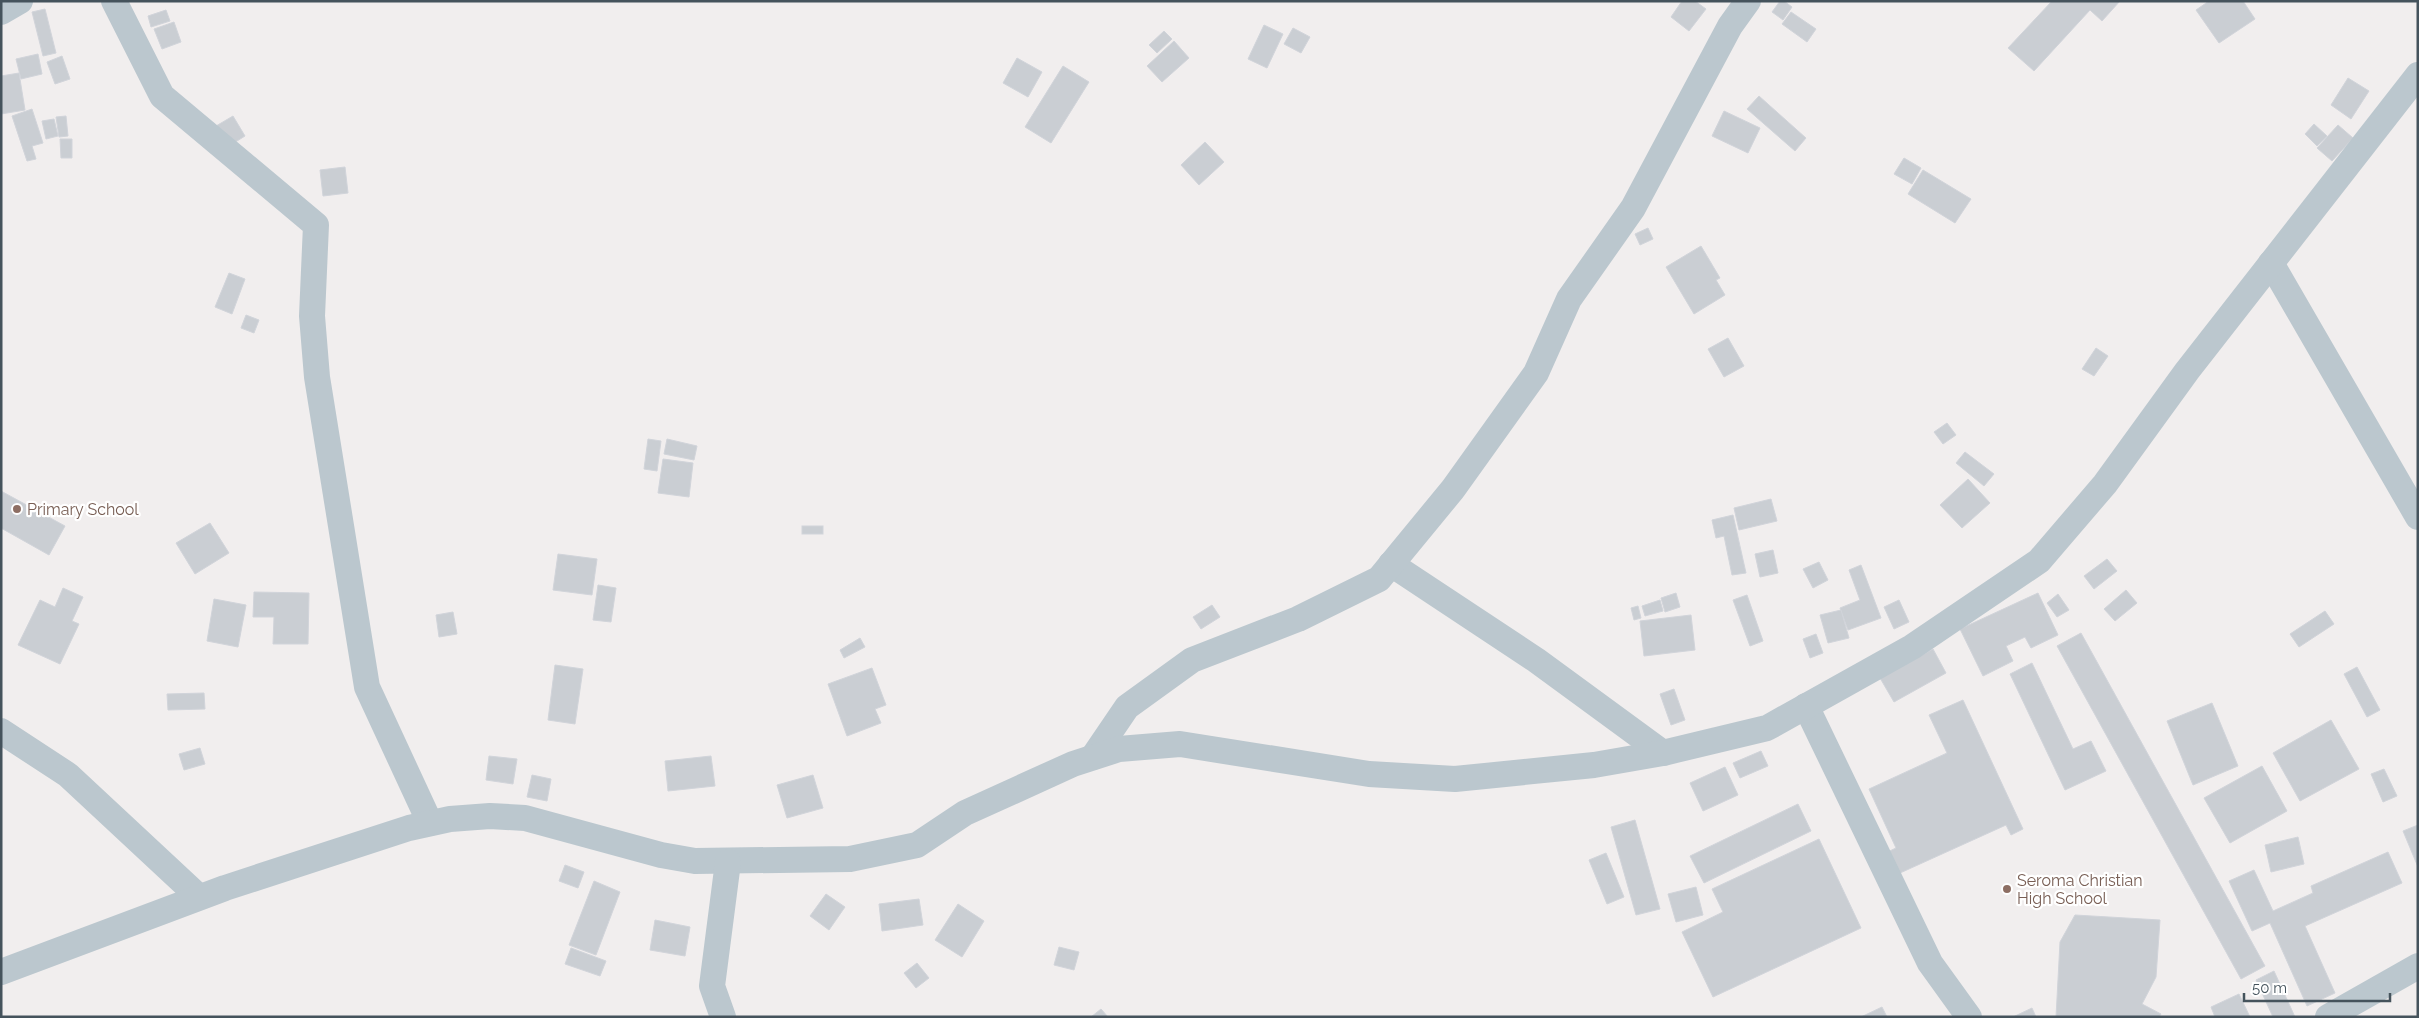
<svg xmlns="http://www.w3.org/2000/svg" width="2419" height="1018" font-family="Raleway,sans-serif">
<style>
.building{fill:#caced3;stroke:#d1d4da}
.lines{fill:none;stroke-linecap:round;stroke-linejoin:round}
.minor{stroke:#bbc7ce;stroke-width:26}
.education-dot{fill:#8d6e63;stroke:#fff;stroke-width:2}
.labels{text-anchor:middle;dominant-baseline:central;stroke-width:4.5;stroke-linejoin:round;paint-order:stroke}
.education-label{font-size:16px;fill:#785e54;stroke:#fff;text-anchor:start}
</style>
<rect width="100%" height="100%" fill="#f1eeee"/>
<!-- building -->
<g class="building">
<path d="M1682 1H1695L1706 9 1689 31 1671 17Z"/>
<path d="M1780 1H1784L1792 7 1783 20 1772 12Z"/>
<path d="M2052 1H2120L2102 21 2090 10 2034 71 2008 48Z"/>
<path d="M2209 1H2243L2255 19 2219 43 2196 10Z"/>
<path d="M45 9 56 53 43 56 32 12Z"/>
<path d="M166 10 170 21 151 27 148 16Z"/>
<path d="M1791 12 1816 29 1807 42 1782 24Z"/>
<path d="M174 22 181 42 162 49 154 29Z"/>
<path d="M1264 25 1283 34 1267 68 1248 59Z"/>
<path d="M1293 28 1310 37 1301 53 1284 44Z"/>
<path d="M1164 31 1172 39 1157 53 1149 45Z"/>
<path d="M1174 41 1189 58 1162 82 1147 66Z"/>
<path d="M38 54 42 74 21 79 16 59Z"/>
<path d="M62 56 70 79 55 84 47 62Z"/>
<path d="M1017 58 1042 72 1028 97 1003 83Z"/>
<path d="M1063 66 1089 82 1051 143 1025 127Z"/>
<path d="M19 73 25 110 1 114V76Z"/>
<path d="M2348 78 2369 91 2351 119 2331 105Z"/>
<path d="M1759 96 1806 138 1795 151 1747 109Z"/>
<path d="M32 109 43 143 32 146 36 159 27 161 12 116Z"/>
<path d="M1724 111 1760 128 1748 153 1712 136Z"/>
<path d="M66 116 68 136 59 137 56 117Z"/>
<path d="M233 116 245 136 229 146 216 126Z"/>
<path d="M54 119 58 136 46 139 42 121Z"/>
<path d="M2314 124 2327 136 2317 146 2305 134Z"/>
<path d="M2338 125 2353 138 2332 161 2317 148Z"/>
<path d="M60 139H72V158H61Z"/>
<path d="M1205 142 1224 162 1199 185 1181 165Z"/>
<path d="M1904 158 1921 168 1912 184 1894 174Z"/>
<path d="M345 167 348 193 323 196 320 170Z"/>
<path d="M1923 170 1971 199 1955 223 1908 194Z"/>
<path d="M1648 228 1653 239 1640 245 1635 234Z"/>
<path d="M1701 246 1720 278 1716 280 1725 295 1694 314 1666 267Z"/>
<path d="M229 273 245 279 232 314 215 307Z"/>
<path d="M246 315 259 320 254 333 241 328Z"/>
<path d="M1728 338 1744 366 1724 377 1708 349Z"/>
<path d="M2096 348 2108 356 2094 376 2082 369Z"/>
<path d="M1947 423 1956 435 1943 444 1934 432Z"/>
<path d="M648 439 661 441 657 471 644 469Z"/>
<path d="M667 439 697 446 694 460 664 454Z"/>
<path d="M1965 452 1994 474 1984 486 1956 463Z"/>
<path d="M663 459 693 463 689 497 658 493Z"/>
<path d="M1968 479 1990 503 1962 528 1940 505Z"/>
<path d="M1 491 65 526 49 555 1 528Z"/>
<path d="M1771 499 1777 521 1739 530 1734 508Z"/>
<path d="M1733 515 1746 573 1732 575 1724 536 1716 538 1712 520Z"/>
<path d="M210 523 229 553 195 574 176 543Z"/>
<rect x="802" y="526" width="21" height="8"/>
<path d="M1773 550 1778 573 1760 577 1755 554Z"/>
<path d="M558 554 597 559 592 595 553 590Z"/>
<path d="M2107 559 2117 571 2094 589 2084 576Z"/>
<path d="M1819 562 1828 580 1813 588 1803 569Z"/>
<path d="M1861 565 1881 618 1848 630 1840 608 1860 600 1849 570Z"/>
<path d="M598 585 616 588 611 622 593 620Z"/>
<path d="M63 588 83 597 72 621 79 624 60 664 18 645 40 600 55 607Z"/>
<path d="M2126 590 2137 603 2115 621 2104 609Z"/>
<path d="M254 592 309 593 308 644H273L274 617H253Z"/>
<path d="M1676 593 1680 607 1665 612 1661 598Z"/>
<path d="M2038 593 2058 635 2031 648 2025 637 2006 646 2013 661 1983 676 1960 629Z"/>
<path d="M2058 594 2069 610 2057 617 2047 603Z"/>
<path d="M1747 595 1763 641 1750 646 1733 600Z"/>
<path d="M214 599 246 605 238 647 207 641Z"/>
<path d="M1660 600 1663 611 1645 616 1642 606Z"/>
<path d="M1899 600 1909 622 1894 629 1884 607Z"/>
<path d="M1212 605 1220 617 1201 629 1193 617Z"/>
<path d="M1638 606 1641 618 1634 620 1631 608Z"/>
<path d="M1841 610 1849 638 1828 643 1820 615Z"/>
<path d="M2325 611 2334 624 2299 647 2290 634Z"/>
<path d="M453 612 457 634 439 637 436 615Z"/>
<path d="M1691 615 1695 650 1644 656 1640 621Z"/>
<path d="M2081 633 2265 966 2241 979 2057 646Z"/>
<path d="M1816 634 1823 653 1810 658 1803 639Z"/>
<path d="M860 638 865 647 844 658 840 650Z"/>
<path d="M1933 649 1946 673 1894 702 1880 678Z"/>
<path d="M2032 663 2073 749 2091 741 2106 771 2065 790 2010 674Z"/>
<path d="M555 665 583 669 575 724 548 720Z"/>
<path d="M2357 667 2380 710 2367 717 2344 674Z"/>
<path d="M872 668 886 705 875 709 881 723 847 736 828 684Z"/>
<path d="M1674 689 1685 720 1671 725 1660 694Z"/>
<path d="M204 693 205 709 168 710 167 694Z"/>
<path d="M1963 700 2023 829 2011 835 2006 825 1889 878 1879 856 1896 848 1869 789 1947 753 1929 715Z"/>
<path d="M2212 703 2238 766 2193 785 2167 721Z"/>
<path d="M2331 720 2359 769 2300 801 2273 753Z"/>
<path d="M200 748 205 764 184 770 179 754Z"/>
<path d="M1761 751 1768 766 1740 778 1733 763Z"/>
<path d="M489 756 517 759 513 784 486 780Z"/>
<path d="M711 756 715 786 668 791 665 761Z"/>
<path d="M2262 766 2287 811 2230 843 2204 798Z"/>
<path d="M1725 767 1738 795 1703 811 1690 783Z"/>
<path d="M2384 769 2397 796 2383 802 2371 774Z"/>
<path d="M532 775 551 779 547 801 527 797Z"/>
<path d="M813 775 823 808 787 818 777 785Z"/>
<path d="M1798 804 1811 831 1704 883 1690 856Z"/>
<path d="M1635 820 1660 909 1636 915 1611 827Z"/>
<path d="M2418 825V867L2403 831Z"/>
<path d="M2298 837 2304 864 2271 872 2265 845Z"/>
<path d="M1819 839 1861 928 1713 997 1682 932 1723 912 1712 889Z"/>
<path d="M2388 852 2402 883 2305 926 2335 993 2307 1006 2270 923 2252 931 2229 881 2254 870 2273 911 2313 893 2311 886Z"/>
<path d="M1606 853 1624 897 1607 904 1589 860Z"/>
<path d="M565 865 584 872 578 888 559 881Z"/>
<path d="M594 881 620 892 596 955 569 945Z"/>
<path d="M1696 887 1703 915 1676 922 1668 894Z"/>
<path d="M826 894 845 907 829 930 810 916Z"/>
<path d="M919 899 923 925 882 931 879 904Z"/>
<path d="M958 904 984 921 962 957 935 940Z"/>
<path d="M2075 915 2160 920 2156 977 2142 1004 2161 1014 2159 1017H2056L2060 942Z"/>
<path d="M655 920 690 927 685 956 650 950Z"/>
<path d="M1059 947 1079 952 1074 970 1054 965Z"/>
<path d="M571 948 606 961 600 976 565 964Z"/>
<path d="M917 963 929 978 916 988 904 973Z"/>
<path d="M2274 971 2295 1017H2273L2256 980Z"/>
<path d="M2239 994 2250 1017H2215L2211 1007Z"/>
<path d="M1882 1007 1887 1017H1861Z"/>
<path d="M2032 1008 2036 1017H2013Z"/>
<path d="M1101 1009 1108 1017H1091Z"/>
</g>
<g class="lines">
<!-- minor -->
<g class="minor">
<path d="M114 1 162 96 316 225 312 316 317 377 367 687 430 823"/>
<path d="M1 12 20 1"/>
<path d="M2271 263 2418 517"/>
<path d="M1391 564 1536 660 1663 753"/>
<path d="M1806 706 1930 963 1969 1017"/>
<path d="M1 731 68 775 199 897"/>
<path d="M1093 757 1127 707 1192 660 1298 619 1379 579 1453 489 1536 373 1569 299 1633 208 1730 26 1748 1"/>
<path d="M1 972 225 888 409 828 450 819 490 816 525 818 661 855 695 861 850 859 917 845 965 813 1073 764 1119 749 1180 744 1369 774 1455 779 1594 765 1663 753 1767 728 1912 647 2039 561 2105 484 2187 371 2418 75"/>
<path d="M723 1017 712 986 728 862"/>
<path d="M2328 1017 2418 966"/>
</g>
</g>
<!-- markers -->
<g class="education-dot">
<circle cx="17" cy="509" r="5"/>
<circle cx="2007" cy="889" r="5"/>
</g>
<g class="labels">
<!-- education labels -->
<g class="education-label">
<text x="27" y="509">Primary School</text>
<text x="2017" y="880">Seroma Christian<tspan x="2017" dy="18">High School</tspan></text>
</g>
</g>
<!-- border -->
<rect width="2419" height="1018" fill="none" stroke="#45535c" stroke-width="5"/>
<!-- scale -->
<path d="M2244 993v8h146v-8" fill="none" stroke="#45535c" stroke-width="2.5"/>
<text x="2252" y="993" font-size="15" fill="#45535c" stroke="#ffffff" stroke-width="4" paint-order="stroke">50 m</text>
</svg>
